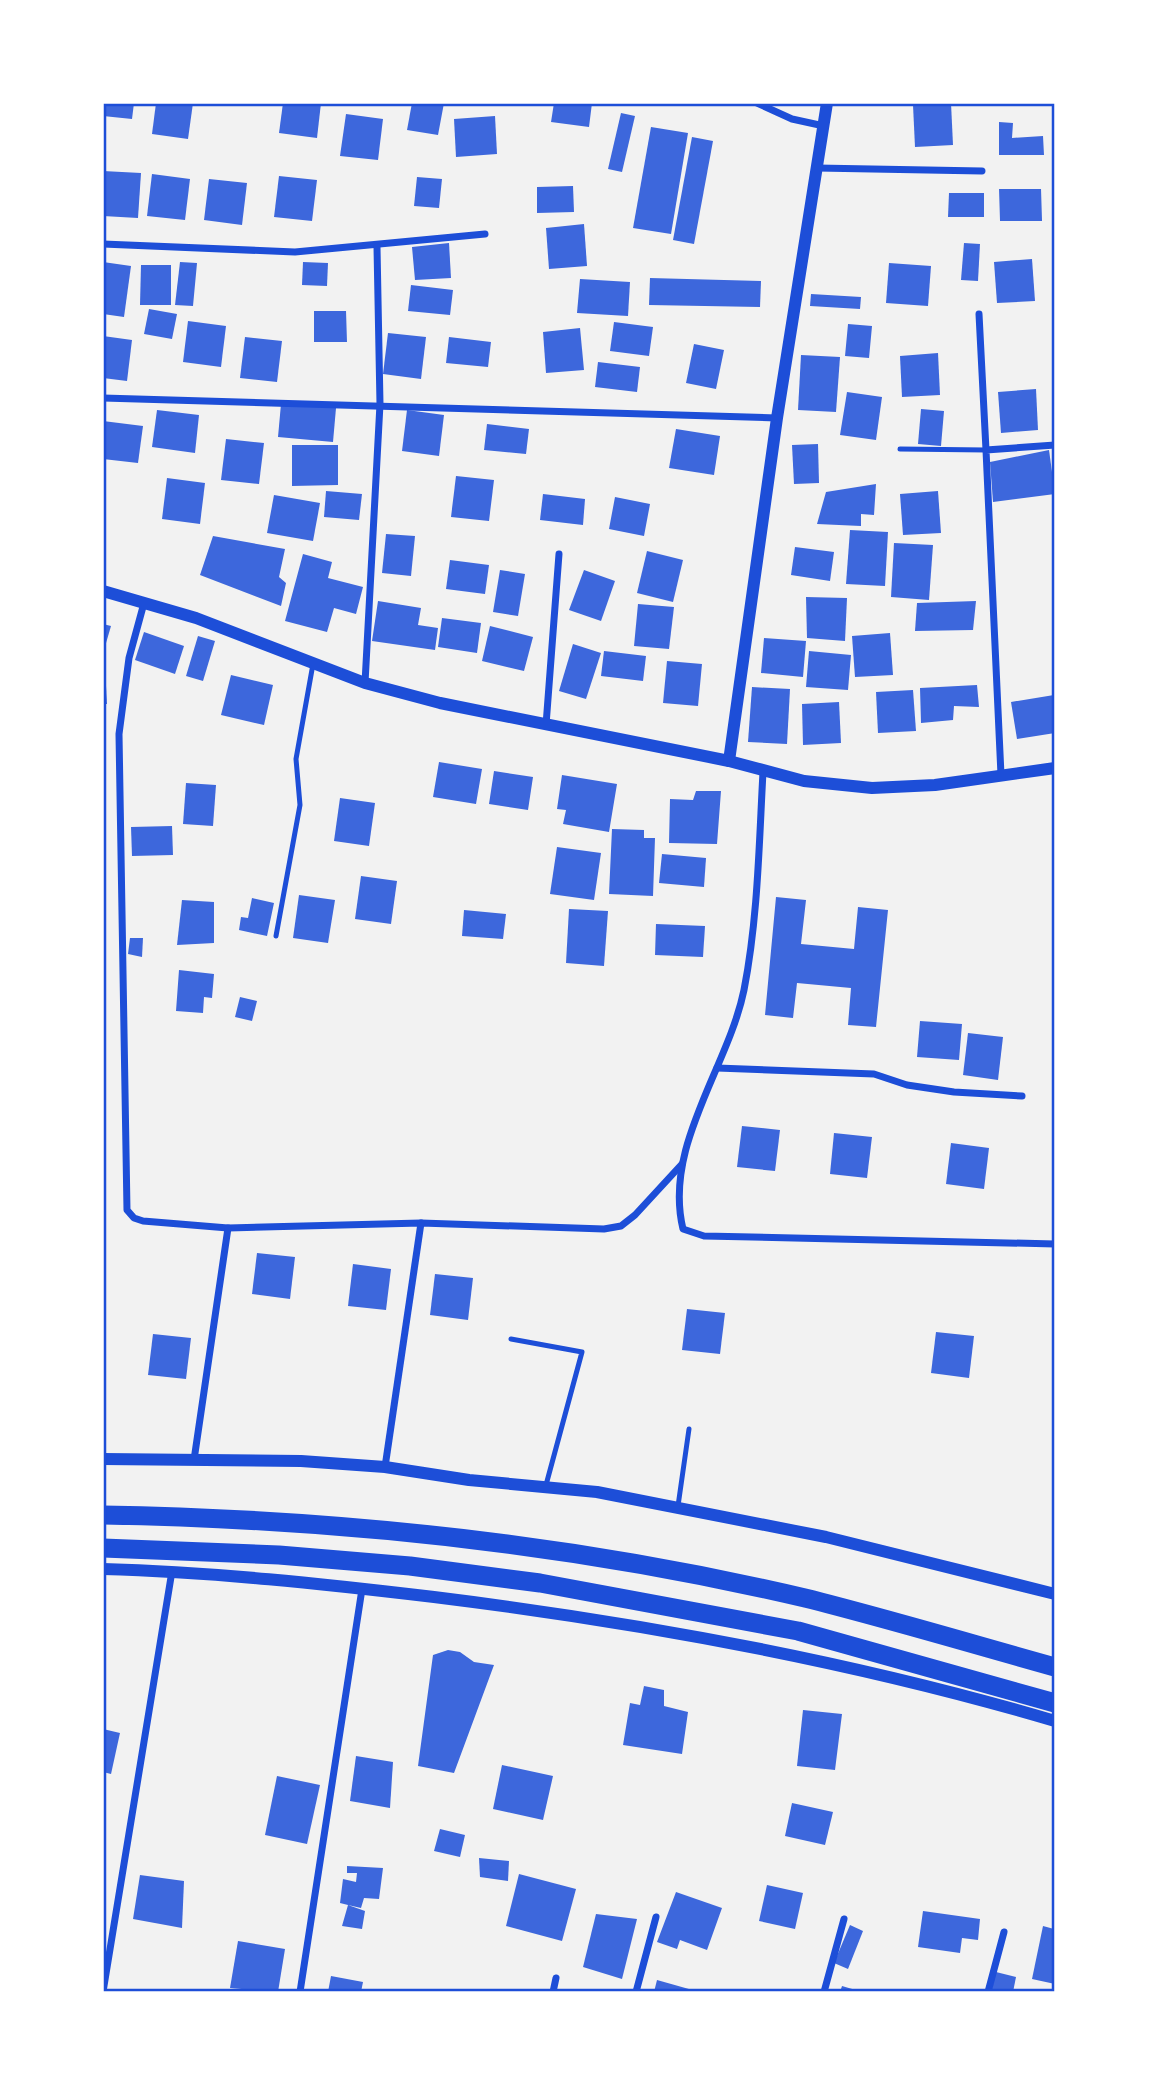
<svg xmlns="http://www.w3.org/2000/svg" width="1158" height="2095" font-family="'Playfair Display',serif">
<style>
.building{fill:#3d67dc}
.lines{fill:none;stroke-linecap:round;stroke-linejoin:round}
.service{stroke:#1d4ed8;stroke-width:5}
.minor{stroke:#1d4ed8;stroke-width:7}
.tertiary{stroke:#1d4ed8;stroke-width:12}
.trunk{stroke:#1d4ed8;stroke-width:19}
.neatline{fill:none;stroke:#1d4ed8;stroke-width:2.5}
</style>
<rect width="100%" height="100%" fill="#f2f2f2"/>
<!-- building -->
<g class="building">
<path d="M106 103H134L132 119 103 116Z"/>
<path d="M156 103H193L188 139 152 134Z"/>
<path d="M283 103H321L317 138 279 133Z"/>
<path d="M412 103H444L438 135 407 130Z"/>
<path d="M554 103H592L589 127 551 122Z"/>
<path d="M951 103 953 145 915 147 913 105Z"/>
<path d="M621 113 635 116 622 172 608 169Z"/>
<path d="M346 114 383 119 378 160 340 156Z"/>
<path d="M495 116 497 154 456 157 454 119Z"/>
<path d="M999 122 1013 123 1012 138 1043 136 1044 155H999Z"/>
<path d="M651 127 688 133 671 234 633 228Z"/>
<path d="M692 137 713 141 694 244 673 240Z"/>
<path d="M103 171 141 173 138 218 103 216Z"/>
<path d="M152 174 190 179 185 220 147 216Z"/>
<path d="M279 176 317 180 312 221 274 217Z"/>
<path d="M417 177 442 179 439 208 414 206Z"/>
<path d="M209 179 247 183 242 225 204 220Z"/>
<path d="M573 186 574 212 537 213V187Z"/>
<path d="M999 189H1041L1042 221H1000Z"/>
<path d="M949 193H984V217H948Z"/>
<path d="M584 224 587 266 549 269 546 228Z"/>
<path d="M449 243 451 278 415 280 412 247Z"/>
<path d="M964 243 980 244 978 281 961 280Z"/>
<path d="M1032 259 1035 301 997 303 994 262Z"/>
<path d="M103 262 131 266 124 317 103 314Z"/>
<path d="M180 262 197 263 193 306 175 305Z"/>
<path d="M303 262 328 263 327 286 302 285Z"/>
<path d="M889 263 931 266 928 306 886 303Z"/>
<path d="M141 265H171V305H140Z"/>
<path d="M650 278 761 281 760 307 649 305Z"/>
<path d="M580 279 630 282 628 316 577 313Z"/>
<path d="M411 285 453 290 450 315 408 311Z"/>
<path d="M811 294 861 297 860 309 810 306Z"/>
<path d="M149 309 177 314 172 339 144 334Z"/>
<path d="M314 311H346L347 342H314Z"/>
<path d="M188 321 226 326 221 367 183 362Z"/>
<path d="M614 322 653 327 649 356 610 351Z"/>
<path d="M848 324 872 326 869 358 845 356Z"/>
<path d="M580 328 584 370 546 373 543 332Z"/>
<path d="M388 333 426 337 421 379 383 374Z"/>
<path d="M103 336 132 340 127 381 103 378Z"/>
<path d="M245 337 282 341 277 382 240 378Z"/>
<path d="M449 337 491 342 488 367 446 363Z"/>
<path d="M694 344 724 350 716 389 686 383Z"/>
<path d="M938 353 940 395 902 397 900 356Z"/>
<path d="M801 355 840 357 836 412 798 410Z"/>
<path d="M598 362 640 367 637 392 595 387Z"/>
<path d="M1036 389 1038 430 1001 433 998 392Z"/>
<path d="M847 392 882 397 876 440 840 435Z"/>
<path d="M281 404 336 408 333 442 278 437Z"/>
<path d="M921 409 944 411 941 446 918 444Z"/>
<path d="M157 410 199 415 195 453 152 447Z"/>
<path d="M407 410 444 415 439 456 402 451Z"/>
<path d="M103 421 143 426 138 463 103 459Z"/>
<path d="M487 424 529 429 526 454 484 450Z"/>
<path d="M676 429 720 436 714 475 669 468Z"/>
<path d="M226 439 264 443 259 484 221 480Z"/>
<path d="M818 444 819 483 794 484 792 445Z"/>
<path d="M292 445H338V485L292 486Z"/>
<path d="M1049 450 1055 494 993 502 990 462Z"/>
<path d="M456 476 494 480 489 521 451 517Z"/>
<path d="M167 478 205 483 200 524 162 519Z"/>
<path d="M876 484 874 515 861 514V526L817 524 826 492Z"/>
<path d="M326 491 362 494 359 520 324 517Z"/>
<path d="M938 491 941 533 903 535 900 494Z"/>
<path d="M543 494 585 499 583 525 540 520Z"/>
<path d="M274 495 320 503 313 541 267 533Z"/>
<path d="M615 497 650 504 644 536 609 529Z"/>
<path d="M850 530 888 532 885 586 846 584Z"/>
<path d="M386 534 415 536 411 576 382 573Z"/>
<path d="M213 536 285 549 279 577 286 583 281 606 200 575Z"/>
<path d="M894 543 933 545 929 600 891 597Z"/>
<path d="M795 547 834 552 830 581 791 575Z"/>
<path d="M647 551 683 560 673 602 637 593Z"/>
<path d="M303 554 332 562 328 578 363 587 356 614 334 608 327 632 285 621Z"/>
<path d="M450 560 489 565 485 594 446 589Z"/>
<path d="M500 570 525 574 518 616 493 612Z"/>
<path d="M584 570 615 581 601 621 569 610Z"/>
<path d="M806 597 847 598 845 641 807 638Z"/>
<path d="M378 601 421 608 418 625 438 628 435 650 372 641Z"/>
<path d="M976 601 973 630 915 631 917 603Z"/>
<path d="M638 604 674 607 669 649 634 646Z"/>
<path d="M442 618 481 623 477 653 438 647Z"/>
<path d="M103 624 111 626 104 650H103Z"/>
<path d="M490 626 533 637 524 671 482 661Z"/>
<path d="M144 632 184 646 175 674 135 660Z"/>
<path d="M890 633 893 675 855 677 852 636Z"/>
<path d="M198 636 215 641 203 681 186 676Z"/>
<path d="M764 638 806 641 803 677 761 673Z"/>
<path d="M573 644 601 653 586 699 559 691Z"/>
<path d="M604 651 646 656 643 681 601 676Z"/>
<path d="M809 651 851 655 848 690 806 687Z"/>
<path d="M667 661 702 664 698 706 663 703Z"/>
<path d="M103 667H105L107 704H103Z"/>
<path d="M231 675 273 685 264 725 221 715Z"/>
<path d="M977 685 979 707 954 706 953 720 921 723 920 688Z"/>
<path d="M752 687 790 689 787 744 748 742Z"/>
<path d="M913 690 916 731 878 733 876 692Z"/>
<path d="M1054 695 1055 733 1017 739 1011 702Z"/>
<path d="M839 702 841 743 803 745 802 704Z"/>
<path d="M439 762 482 769 476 804 433 797Z"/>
<path d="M494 771 533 777 528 810 489 804Z"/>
<path d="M562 775 617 784 609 832 563 824 566 810 557 809Z"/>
<path d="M186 783 216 785 213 826 183 824Z"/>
<path d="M696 791H721L717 844 669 843 670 799 693 800Z"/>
<path d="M340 798 375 803 369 846 334 841Z"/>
<path d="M172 826 173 855 132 856 131 827Z"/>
<path d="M612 829 644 830V838H655L653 896 609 894Z"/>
<path d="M557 847 601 853 594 900 550 894Z"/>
<path d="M662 854 706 858 704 887 659 883Z"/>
<path d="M361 876 397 881 391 924 355 919Z"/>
<path d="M299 895 335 900 328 943 293 938Z"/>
<path d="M776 897 806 900 801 944 854 949 858 907 888 910 876 1027 848 1025 851 988 797 983 793 1018 765 1015Z"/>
<path d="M252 898 274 903 267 936 239 930 241 917 248 918Z"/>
<path d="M182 900 214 902V943L177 945Z"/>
<path d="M569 909 608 911 604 966 566 963Z"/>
<path d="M464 910 506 914 503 939 462 936Z"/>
<path d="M656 924 705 926 703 957 655 955Z"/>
<path d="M130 938H143L142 957 128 954Z"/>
<path d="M179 970 214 974 212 998 204 997 203 1013 176 1011Z"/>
<path d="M240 997 257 1001 252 1021 235 1017Z"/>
<path d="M920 1021 962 1024 959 1060 917 1057Z"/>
<path d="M968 1033 1003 1037 998 1080 963 1075Z"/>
<path d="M742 1126 780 1130 775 1171 737 1167Z"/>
<path d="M834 1133 872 1137 867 1178 830 1174Z"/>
<path d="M951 1143 989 1148 984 1189 946 1184Z"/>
<path d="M257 1253 295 1257 290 1299 252 1294Z"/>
<path d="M353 1264 391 1269 386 1310 348 1306Z"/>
<path d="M435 1274 473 1278 468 1320 430 1315Z"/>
<path d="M687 1309 725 1313 720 1354 682 1350Z"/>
<path d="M936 1332 974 1336 969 1378 931 1373Z"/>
<path d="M153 1334 191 1338 186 1379 148 1375Z"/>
<path d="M448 1650 460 1652 474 1662 494 1665 454 1773 418 1766 433 1655Z"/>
<path d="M644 1686 664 1690V1706L688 1712 682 1754 623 1745 630 1703 640 1705Z"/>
<path d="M803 1710 842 1714 835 1770 797 1766Z"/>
<path d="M103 1729 120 1733 111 1774 103 1772Z"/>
<path d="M356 1756 393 1762 390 1808 350 1801Z"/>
<path d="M502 1765 553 1776 543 1820 493 1809Z"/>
<path d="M277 1776 320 1785 307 1844 265 1835Z"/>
<path d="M792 1803 833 1812 825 1845 785 1836Z"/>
<path d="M440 1829 465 1835 460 1857 434 1851Z"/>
<path d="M479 1858 509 1861 508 1881 480 1877Z"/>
<path d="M347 1866 383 1868 379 1899 364 1898 361 1908 348 1905 365 1911 362 1929 342 1926 348 1905 340 1903 343 1879 356 1882 357 1873H347Z"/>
<path d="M519 1874 576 1889 562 1941 506 1926Z"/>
<path d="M140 1875 184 1881 182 1928 133 1919Z"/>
<path d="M767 1885 803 1893 795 1929 759 1921Z"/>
<path d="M676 1892 722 1908 707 1950 680 1940 677 1949 657 1942Z"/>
<path d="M923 1911 980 1919 978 1940 962 1938 960 1953 918 1947Z"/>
<path d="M596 1914 637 1919 622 1979 583 1967Z"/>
<path d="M850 1925 863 1931 848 1969 834 1963Z"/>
<path d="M1043 1926 1054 1929 1055 1984 1032 1979Z"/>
<path d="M238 1941 285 1949 278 1992 230 1988Z"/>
<path d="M996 1972 1016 1977 1013 1992H991Z"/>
<path d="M331 1976 363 1982 361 1992H328Z"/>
<path d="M657 1980 696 1991V1992H654Z"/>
<path d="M842 1986 859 1991V1992H840Z"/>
</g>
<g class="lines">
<!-- service -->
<g class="service">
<path d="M900 449 986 450"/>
<path d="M276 936 300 805 296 759 313 664"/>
<path d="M511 1339 582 1352 546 1485"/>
<path d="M678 1506 689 1429"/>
</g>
<!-- minor -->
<g class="minor">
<path d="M757 103 792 119 824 126"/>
<path d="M817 168 982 171"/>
<path d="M103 244 295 252 485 234"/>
<path d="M979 314 986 450"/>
<path d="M103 398 777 418"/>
<path d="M144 603 129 658 119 734 127 1210 134 1218 143 1221 228 1228 421 1223 604 1229 621 1226 635 1215 682 1164"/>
<path d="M365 683 380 404 377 247"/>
<path d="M546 725 559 554"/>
<path d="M763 772C759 844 758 918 744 990 728 1068 663 1146 683 1229L704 1236 1055 1244"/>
<path d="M1001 775 986 450 1055 445"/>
<path d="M717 1068 874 1074 907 1085 954 1092 1022 1096"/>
<path d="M194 1460 228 1228"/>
<path d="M385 1467 421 1223"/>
<path d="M103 1992 172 1571"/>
<path d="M300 1992 362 1589"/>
<path d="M553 1992 556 1978"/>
<path d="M636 1992 656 1917"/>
<path d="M824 1992 844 1919"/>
<path d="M988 1992 1004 1932"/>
</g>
<!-- tertiary -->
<g class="tertiary">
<path d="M103 591 196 618 365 683 440 703 729 761 804 781 872 788 935 785 1055 768"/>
<path d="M729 761 777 418 827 103"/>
<path d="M103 1459 301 1461 385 1467 469 1480 597 1492 826 1537 1055 1594"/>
<path d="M103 1569C214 1572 324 1584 434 1597 644 1623 852 1661 1055 1721"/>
</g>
<!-- trunk -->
<g class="trunk">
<path d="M103 1515C338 1519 576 1544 805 1598 889 1619 972 1644 1055 1667"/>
<path d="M103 1548 279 1555 410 1566 540 1583 798 1631 1055 1703"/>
</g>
</g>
<!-- border -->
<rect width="1158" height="2095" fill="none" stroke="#ffffff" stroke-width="210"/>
<rect x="105" y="105" width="948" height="1885" class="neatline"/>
</svg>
